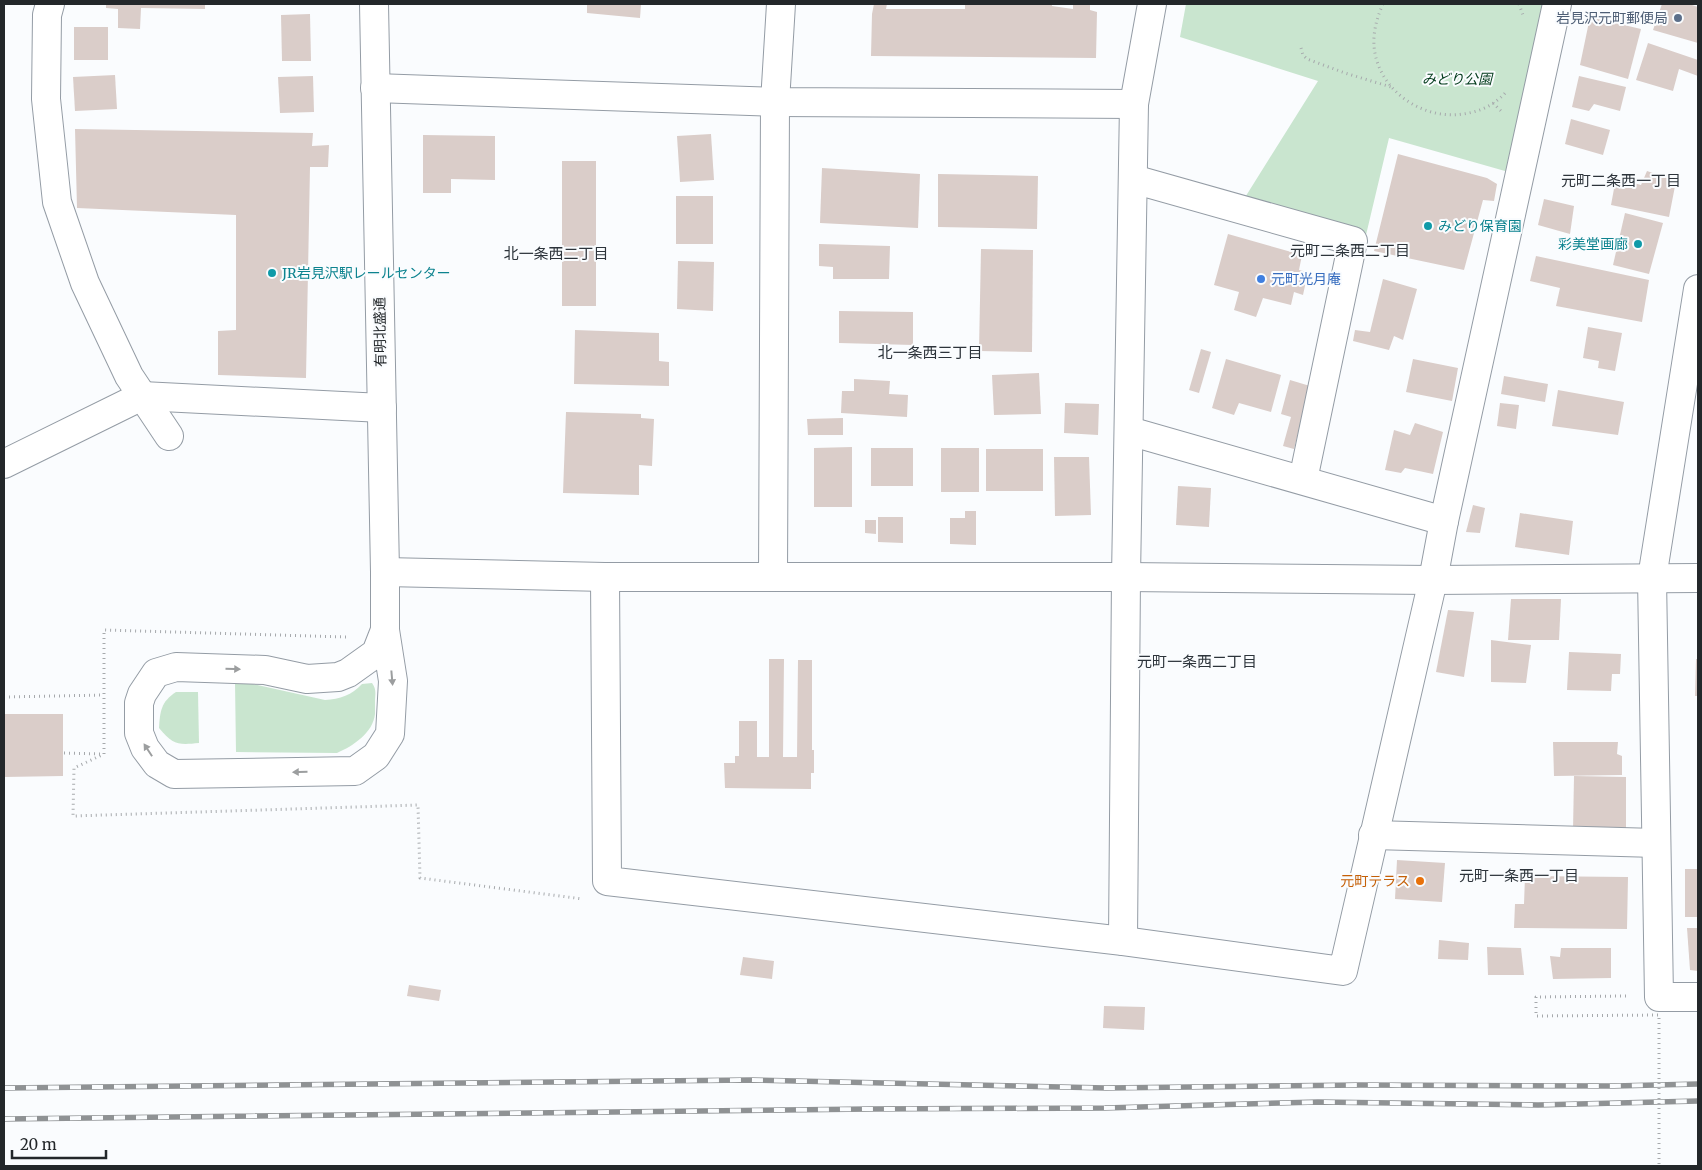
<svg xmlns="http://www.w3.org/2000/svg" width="1702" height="1170" font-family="Merriweather,'Noto Sans JP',serif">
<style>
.green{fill:#c9e5cf}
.building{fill:#dacdc9}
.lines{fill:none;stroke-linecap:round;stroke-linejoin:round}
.minor-casing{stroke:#949ca5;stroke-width:30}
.path{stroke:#a6a9ac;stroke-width:3;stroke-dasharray:1 4;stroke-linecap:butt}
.minor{stroke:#fff;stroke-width:28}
.rail-casing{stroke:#8f9294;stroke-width:5.5}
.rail{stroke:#fafcfe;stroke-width:4;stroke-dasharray:11;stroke-linecap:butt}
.path-bridge{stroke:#a6a9ac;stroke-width:3;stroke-dasharray:1 4;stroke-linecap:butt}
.oneway{fill:#9c9e9f}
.service-dot{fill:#5c6f8a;stroke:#fafcfe;stroke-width:2}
.culture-dot{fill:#0f9aa8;stroke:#fafcfe;stroke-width:2}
.shop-dot{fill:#3f7fe0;stroke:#fafcfe;stroke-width:2}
.food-dot{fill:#e8710a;stroke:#fafcfe;stroke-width:2}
.labels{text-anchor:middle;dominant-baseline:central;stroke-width:4;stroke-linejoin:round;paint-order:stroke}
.service-label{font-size:14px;fill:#4e5e75;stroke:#fafcfe;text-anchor:end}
.park-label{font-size:14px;font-style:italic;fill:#013a1a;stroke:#fafcfe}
.culture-label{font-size:14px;fill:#0d838f;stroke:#fafcfe;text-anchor:start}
.shop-label{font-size:14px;fill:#366cbe;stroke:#fafcfe;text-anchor:start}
.street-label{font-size:14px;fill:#23272a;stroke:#fafcfe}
.food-label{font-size:14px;fill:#c56008;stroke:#fafcfe;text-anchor:end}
.neighbourhood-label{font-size:15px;fill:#2d343b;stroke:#fafcfe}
</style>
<rect width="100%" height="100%" fill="#fafcfe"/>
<!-- green -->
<g class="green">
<path d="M1186 4H1552L1512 173 1389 138 1366 235 1244 199 1318 81 1180 37Z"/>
<path d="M239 681 325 700C340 699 352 695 362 684L372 683C377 690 375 694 375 702 375 706 375 710 375 714 373 733 353 746 337 753L236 752 235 683Z"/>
<path d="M176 692H198L199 743C178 745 173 745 159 728 160 711 161 702 176 692Z"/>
</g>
<!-- building -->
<g class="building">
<path d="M106 4H205V9L141 8 140 29 118 28V9L106 8Z"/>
<path d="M587 4H641L640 18 587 13Z"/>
<path d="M874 4H887L886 9H965V4H1052V6L1073 9V4H1090V10L1097 12 1096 58 871 56 872 14Z"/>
<path d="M1662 4H1689L1698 7V43L1653 30Z"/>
<path d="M310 14 311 61H282L281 15Z"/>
<path d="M1590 17 1641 29 1628 79 1580 65Z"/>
<rect x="74" y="27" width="34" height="33"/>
<path d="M1648 43 1698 60V76L1679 69 1673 91 1636 80Z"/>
<path d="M115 75 117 109 75 111 73 77Z"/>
<path d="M313 76 314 112 280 113 278 77Z"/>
<path d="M1579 76 1626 87 1620 111 1594 104 1589 111 1572 107Z"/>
<path d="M1571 119 1610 130 1603 155 1565 144Z"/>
<path d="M75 129 313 133 312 146 329 145 328 167H310L306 378 218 375V331L236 330V215L77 208Z"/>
<path d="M711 134 714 180 680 182 677 136Z"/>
<path d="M423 135 495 136V180L451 179V193H423Z"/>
<path d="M1398 154 1487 178 1497 184 1494 201 1483 200 1464 270 1374 251Z"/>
<rect x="562" y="161" width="34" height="145"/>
<path d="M822 168 920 174 918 228 820 223Z"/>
<path d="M1647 171 1676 181 1669 217 1611 205 1616 178 1641 185Z"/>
<path d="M938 174 1038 176 1037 229 938 227Z"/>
<rect x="676" y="196" width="37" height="48"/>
<path d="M1544 199 1574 206 1570 234 1538 225Z"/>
<path d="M1625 213 1663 223 1649 274 1613 265Z"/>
<path d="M1228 234 1302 255 1299 270 1308 272 1303 295 1294 292 1291 305 1263 298 1256 317 1234 310 1239 292 1214 285Z"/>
<path d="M819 244 890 246 889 279H833V267L819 266Z"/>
<path d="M981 249 1033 250 1032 352 979 351Z"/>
<path d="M1536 256 1649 280 1642 322 1556 306 1560 288 1530 281Z"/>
<path d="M678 261 714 262 713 311 677 309Z"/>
<path d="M1383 279 1417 289 1403 340 1394 336 1389 350 1353 341 1355 330 1370 332Z"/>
<path d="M839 311 913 312V345L839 343Z"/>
<path d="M1588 327 1622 333 1615 371 1598 368 1599 361 1583 358Z"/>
<path d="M575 330 659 333V361L669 362V386L574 384Z"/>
<path d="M1201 349 1211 352 1199 393 1189 390Z"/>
<path d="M1226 359 1281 375 1271 412 1239 403 1234 415 1212 408Z"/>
<path d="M1413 359 1458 368 1452 401 1406 392Z"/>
<path d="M1039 373 1041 414 994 415 992 375Z"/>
<path d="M1504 376 1548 384 1545 402 1501 394Z"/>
<path d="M854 379 890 381 889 394 908 395 907 417 841 413 842 391H854Z"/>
<path d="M1290 380 1310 386 1294 449 1283 446 1291 417 1281 414Z"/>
<path d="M1558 390 1624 402 1618 435 1552 426Z"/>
<path d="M1065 403 1099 404 1098 435 1064 433Z"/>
<path d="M1500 403 1519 405 1516 429 1497 426Z"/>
<path d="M566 412 641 414V418L654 419 652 466 639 465V495L563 493Z"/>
<path d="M843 418V435H808L807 419Z"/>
<path d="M1415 423 1443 432 1433 474 1405 468 1401 473 1385 470 1394 430 1410 435Z"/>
<path d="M852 447V507H814V448Z"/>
<rect x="871" y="448" width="42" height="38"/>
<rect x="941" y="448" width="38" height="44"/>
<rect x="986" y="449" width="57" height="42"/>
<path d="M1054 457H1089L1091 515 1055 516Z"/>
<path d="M1178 486 1211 488 1209 527 1176 525Z"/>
<path d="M1473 505 1485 508 1480 533 1466 532Z"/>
<path d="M965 511H976V545L950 544V518H965Z"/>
<path d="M1520 513 1573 521 1569 555 1515 547Z"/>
<path d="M878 517H903V543L878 542Z"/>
<path d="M865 520H876V534L865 533Z"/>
<path d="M1511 599H1561L1559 640H1508Z"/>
<path d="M1448 610 1474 612 1464 677 1436 672Z"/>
<path d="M1491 640 1531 645 1526 683 1491 682Z"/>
<path d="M1569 652 1621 654 1620 674H1612L1611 691 1567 690Z"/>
<path d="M769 659H784L783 757H797L798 660H812V750H814V773H811V789L725 788 724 763H735V756H739V721H757V757H769Z"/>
<path d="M1696 659H1698V696H1695Z"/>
<path d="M4 714H63V776L4 777Z"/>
<path d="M1553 742H1618L1617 754 1622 756V775L1554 776Z"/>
<path d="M1574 776 1626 777V831H1573Z"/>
<path d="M1397 860 1445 863 1442 902 1395 899Z"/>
<rect x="1685" y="869" width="13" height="48"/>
<path d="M1525 876 1628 877 1627 929 1514 928 1515 904H1524Z"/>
<path d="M1687 928H1698V971L1690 970Z"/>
<path d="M1439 940 1469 943 1468 960 1438 959Z"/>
<path d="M1487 947 1521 948 1524 975H1488Z"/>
<path d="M1561 948H1611V978L1553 979 1550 956 1560 957Z"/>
<path d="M743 957 774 961 772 979 740 975Z"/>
<path d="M409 985 441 990 439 1001 407 996Z"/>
<path d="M1104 1006 1145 1007 1144 1030 1103 1028Z"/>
</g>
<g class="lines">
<!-- minor casing -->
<g class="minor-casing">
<g id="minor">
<path d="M50 4 47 15 46 99 57 202 85 283 129 376 169 436"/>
<path d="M374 4 385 572V630L393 681 390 734 376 756 355 771 174 774 157 764 145 748 139 733V703L142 694 156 673 176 667 265 670 307 679 338 677 348 673 376 653 385 630"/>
<path d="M375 88 775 102 1134 104"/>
<path d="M1133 179 1353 241 1303 480"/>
<path d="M1698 289 1652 578 1659 997H1698"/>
<path d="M1129 431 1444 521"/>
<path d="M4 464 142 396 382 408"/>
<path d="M385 572 605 577H1126L1433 580 1698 578"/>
<path d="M605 577 607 881 1123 941 1343 971 1433 580 1444 521 1557 4"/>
<path d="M773 577 775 102 781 4"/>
<path d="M1373 835 1656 843"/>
<path d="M1123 941 1126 577 1134 104 1152 4"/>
</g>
</g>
<!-- path -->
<g class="path">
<path d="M1383 4C1378 15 1375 25 1374 37 1371 84 1418 121 1463 114 1479 112 1495 105 1506 92"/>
<path d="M1519 4 1523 15"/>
<path d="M1301 48 1303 55 1307 59 1345 73 1391 87"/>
<path d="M1493 103 1503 113"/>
<path d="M346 637 104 630V754L74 768 73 816 418 805 420 878 583 899"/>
<path d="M4 697 104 695"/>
<path d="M64 753 101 754"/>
</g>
<!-- minor -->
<use href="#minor" class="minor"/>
<!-- rail casing -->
<g class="rail-casing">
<g id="rail">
<path d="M4 1088 751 1080 1106 1088 1360 1085 1614 1086 1698 1084"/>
<path d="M4 1119 870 1109 1105 1108 1318 1102 1538 1105 1698 1101"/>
</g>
</g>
<!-- rail -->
<use href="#rail" class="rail"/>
<!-- path-bridge -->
<path class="path-bridge" d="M1626 996 1536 997V1016L1659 1015V1166"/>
</g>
<!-- one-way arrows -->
<defs><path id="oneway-solid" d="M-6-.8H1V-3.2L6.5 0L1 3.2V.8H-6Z" transform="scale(1.25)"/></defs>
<g class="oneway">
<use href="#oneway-solid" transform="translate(233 669) rotate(2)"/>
<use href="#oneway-solid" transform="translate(392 678) rotate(85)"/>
<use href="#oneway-solid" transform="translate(148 750) rotate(-123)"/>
<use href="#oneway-solid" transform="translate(300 772) rotate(179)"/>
</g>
<!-- markers -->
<circle class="service-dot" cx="1678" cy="18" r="5"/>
<g class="culture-dot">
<circle cx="1428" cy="226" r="5"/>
<circle cx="1638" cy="244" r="5"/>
<circle cx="272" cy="273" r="5"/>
</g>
<circle class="shop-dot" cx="1261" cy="279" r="5"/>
<circle class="food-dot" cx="1420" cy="881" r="5"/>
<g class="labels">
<!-- service labels -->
<g class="service-label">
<text x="1668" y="18">岩見沢元町郵便局</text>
</g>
<!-- park labels -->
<g class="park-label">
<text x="1457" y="79">みどり公園</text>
</g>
<!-- culture labels -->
<g class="culture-label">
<text x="1438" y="226">みどり保育園</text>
<text x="1628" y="244" text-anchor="end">彩美堂画廊</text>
<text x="282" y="273">JR岩見沢駅レールセンター</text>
</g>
<!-- shop labels -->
<g class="shop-label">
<text x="1271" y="279">元町光月庵</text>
</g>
<!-- street labels -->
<g class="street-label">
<text transform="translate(380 332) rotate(-91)">有明北盛通</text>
</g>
<!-- food labels -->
<g class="food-label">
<text x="1410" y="881">元町テラス</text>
</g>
<!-- neighbourhood labels -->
<g class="neighbourhood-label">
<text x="1621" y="180">元町二条西一丁目</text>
<text x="1350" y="250">元町二条西二丁目</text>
<text x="556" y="253">北一条西二丁目</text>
<text x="930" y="352">北一条西三丁目</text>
<text x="1197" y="661">元町一条西二丁目</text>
<text x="1519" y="875">元町一条西一丁目</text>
</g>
</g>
<!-- border -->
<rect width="1702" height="1170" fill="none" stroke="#23272a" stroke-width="10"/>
<!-- scale -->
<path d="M12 1150v8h94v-8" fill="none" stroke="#23272a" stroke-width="2.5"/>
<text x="20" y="1150" font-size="15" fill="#23272a" stroke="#fafcfe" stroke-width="4" paint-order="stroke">20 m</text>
</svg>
